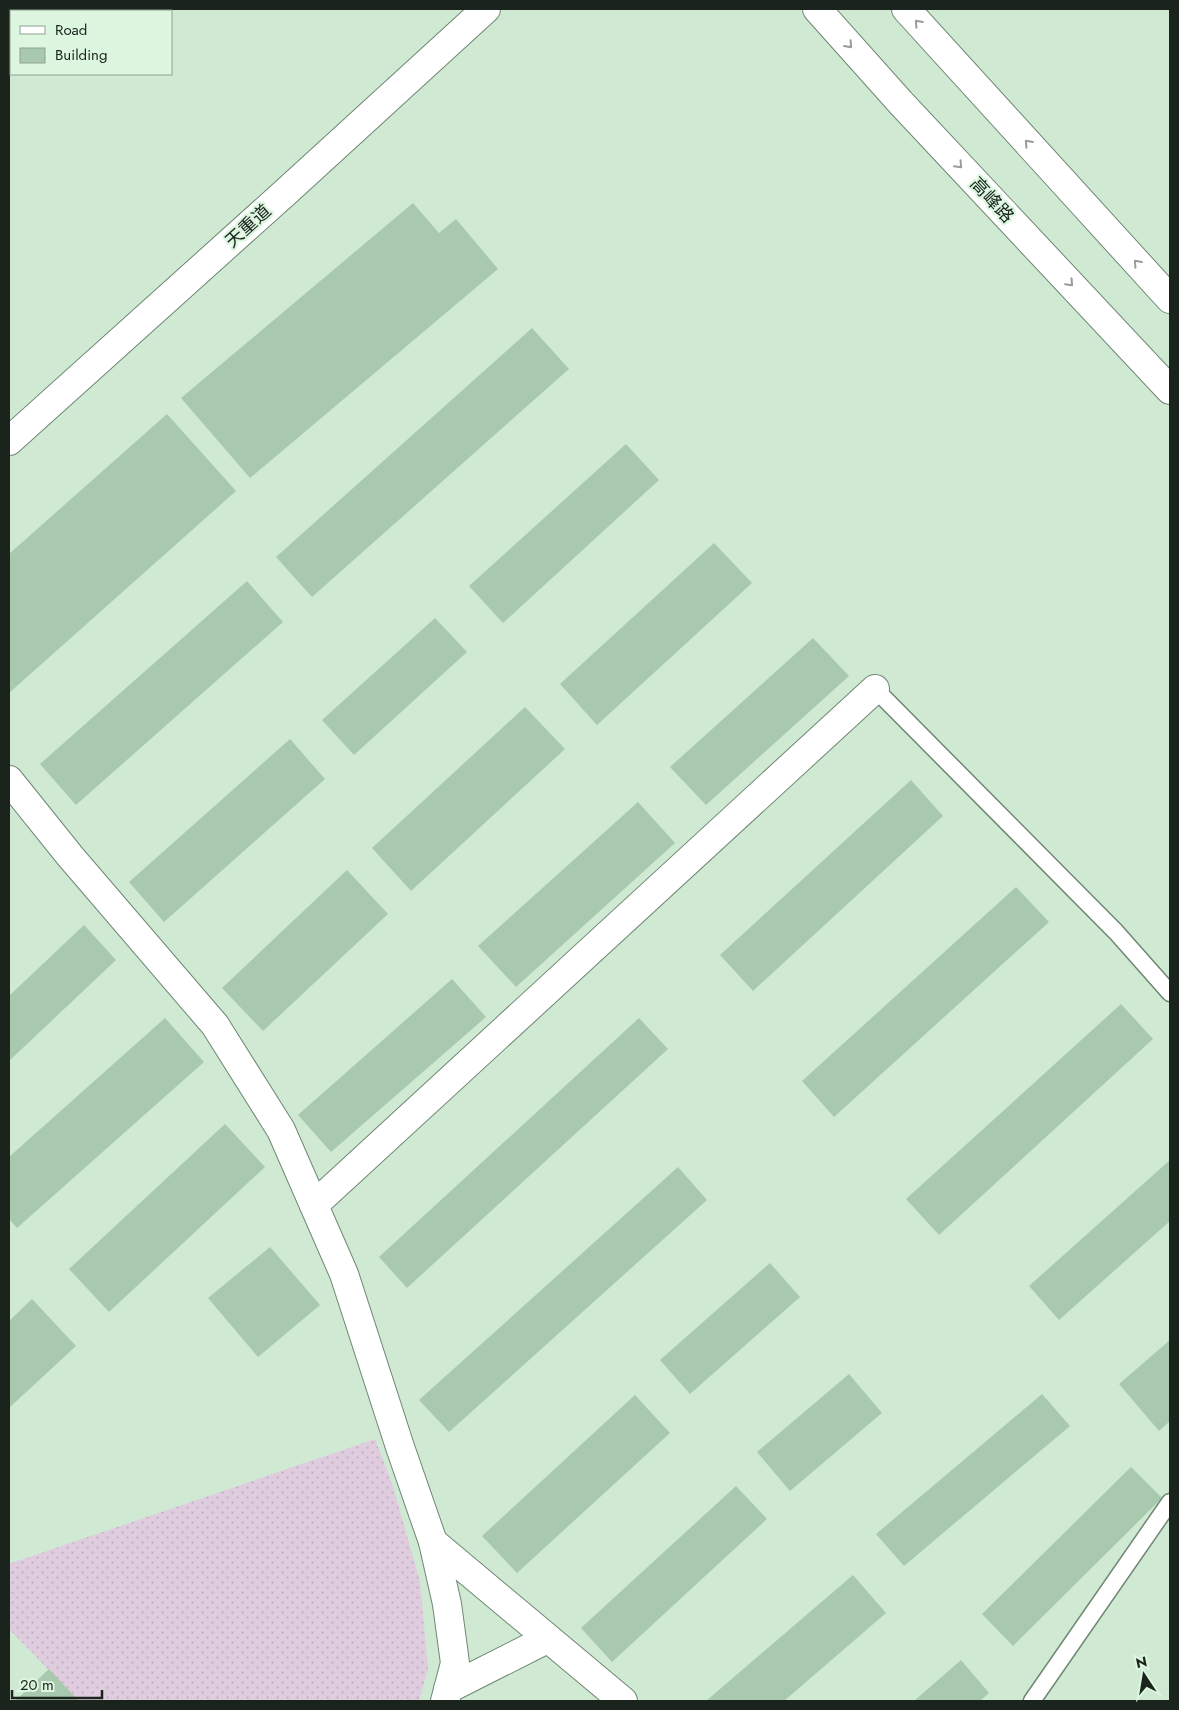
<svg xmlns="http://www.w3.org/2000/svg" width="1179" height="1710" font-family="Jost,'Noto Sans SC',sans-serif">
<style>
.grass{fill:url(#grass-dots)}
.building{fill:#a9c9af}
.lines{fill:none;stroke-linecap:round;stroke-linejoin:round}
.lane-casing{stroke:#6f8773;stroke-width:19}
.street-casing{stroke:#6f8773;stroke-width:30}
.secondary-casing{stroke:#6f8773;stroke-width:30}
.lane{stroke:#fff;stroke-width:16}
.street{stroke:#fff;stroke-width:28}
.secondary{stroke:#fff;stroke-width:28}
.oneway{stroke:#989c99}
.labels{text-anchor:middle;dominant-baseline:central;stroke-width:4.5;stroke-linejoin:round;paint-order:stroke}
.street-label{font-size:18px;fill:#1a241c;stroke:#dcf6e0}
</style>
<defs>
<pattern id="grass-dots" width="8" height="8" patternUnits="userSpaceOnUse" patternTransform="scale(1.25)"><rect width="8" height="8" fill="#dfcddf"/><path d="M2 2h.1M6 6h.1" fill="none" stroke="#bfb0bf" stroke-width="1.8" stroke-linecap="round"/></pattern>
</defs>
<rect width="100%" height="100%" fill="#cfe9d3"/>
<!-- grass -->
<path class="grass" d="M375 1439 393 1486 420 1582 428 1669 419 1701H79L9 1629V1564Z"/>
<!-- building -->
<g class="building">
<path d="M413 203 439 233 456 219 498 269 250 478 181 398Z"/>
<path d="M532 328 569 369 312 597 276 557Z"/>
<path d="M167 414 236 491 9 693V554Z"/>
<path d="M626 444 659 480 503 623 469 586Z"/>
<path d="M714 543 752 583 597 725 560 684Z"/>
<path d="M247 581 283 622 76 805 40 764Z"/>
<path d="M435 618 467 652 354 755 322 720Z"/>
<path d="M813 638 849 676 706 805 670 767Z"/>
<path d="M525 707 565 749 411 891 372 848Z"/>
<path d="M290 739 325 779 164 922 129 882Z"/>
<path d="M911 780 943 816 753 991 720 955Z"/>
<path d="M638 802 675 843 516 987 478 946Z"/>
<path d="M347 870 388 914 263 1031 222 988Z"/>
<path d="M1016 887 1049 922 834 1117 802 1081Z"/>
<path d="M84 925 116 960 9 1061V996Z"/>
<path d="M452 979 486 1017 331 1152 298 1115Z"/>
<path d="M1121 1004 1153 1039 939 1235 906 1199Z"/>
<path d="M165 1018 204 1062 17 1228 9 1219V1157Z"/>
<path d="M639 1018 668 1049 407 1288 379 1257Z"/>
<path d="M225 1124 265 1167 109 1312 69 1269Z"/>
<path d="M1170 1160V1221L1059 1320 1029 1286Z"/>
<path d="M678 1167 707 1200 449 1432 419 1400Z"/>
<path d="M270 1247 320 1305 258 1357 208 1298Z"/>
<path d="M770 1263 800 1297 690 1394 660 1360Z"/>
<path d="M32 1299 76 1346 9 1408V1321Z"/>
<path d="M1170 1340V1421L1159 1431 1119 1384Z"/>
<path d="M849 1374 882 1413 790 1491 757 1452Z"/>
<path d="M1042 1394 1070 1426 904 1566 876 1534Z"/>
<path d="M635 1395 670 1433 517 1573 482 1536Z"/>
<path d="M1131 1467 1162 1498 1013 1646 982 1614Z"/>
<path d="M736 1486 767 1519 612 1662 581 1628Z"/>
<path d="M853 1575 886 1613 784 1701H706Z"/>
<path d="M961 1660 989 1693 980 1701H914Z"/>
<path d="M49 1669 79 1701H15Z"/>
</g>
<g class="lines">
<!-- lane casing -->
<g class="lane-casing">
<g id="lane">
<path d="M875 689 1116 932 1170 993"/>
<path d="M1032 1701 1170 1502"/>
</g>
</g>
<!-- street casing -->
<g class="street-casing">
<g id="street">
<path d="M9 780 70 856 215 1025 281 1130 344 1274 400 1447 433 1542 447 1604 455 1663 445 1701"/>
<path d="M314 1205 875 689"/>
<path d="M433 1542 623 1701"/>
<path d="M448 1689 547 1639"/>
</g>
</g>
<!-- secondary casing -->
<g class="secondary-casing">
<g id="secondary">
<path d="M817 9 901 103 1170 390"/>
<path d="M906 9 1170 299"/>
<path d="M9 441 288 190 486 9"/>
</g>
</g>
<!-- lane -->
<use href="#lane" class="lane"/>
<!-- street -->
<use href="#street" class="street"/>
<!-- secondary -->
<use href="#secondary" class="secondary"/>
</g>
<!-- one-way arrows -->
<defs><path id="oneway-chevron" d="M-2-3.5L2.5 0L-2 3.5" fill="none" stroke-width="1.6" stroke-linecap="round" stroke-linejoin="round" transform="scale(1.25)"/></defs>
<g class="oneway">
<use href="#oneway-chevron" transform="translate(918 23) rotate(-132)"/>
<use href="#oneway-chevron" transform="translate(849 45) rotate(48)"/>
<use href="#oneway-chevron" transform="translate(1028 143) rotate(-132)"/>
<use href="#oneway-chevron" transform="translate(959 165) rotate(47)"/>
<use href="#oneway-chevron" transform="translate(1137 263) rotate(-132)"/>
<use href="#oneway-chevron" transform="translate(1070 283) rotate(47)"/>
</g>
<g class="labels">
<!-- street labels -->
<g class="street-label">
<text transform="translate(992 200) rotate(47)">高峰路</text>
<text transform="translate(248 226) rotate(-42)">天重道</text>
</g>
</g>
<!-- border -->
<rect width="1179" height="1710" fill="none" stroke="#1a241c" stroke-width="20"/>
<!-- legend -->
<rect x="10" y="10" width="162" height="65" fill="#dcf6e0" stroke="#8ea292"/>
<rect x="20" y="26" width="25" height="8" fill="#ffffff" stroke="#8ea292"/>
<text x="55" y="35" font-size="15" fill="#1a241c">Road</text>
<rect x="20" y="48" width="25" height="15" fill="#a9c9af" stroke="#8ea292"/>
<text x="55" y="60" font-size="15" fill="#1a241c">Building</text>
<!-- north arrow -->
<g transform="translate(1144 1675) rotate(348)" stroke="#dcf6e0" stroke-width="4" paint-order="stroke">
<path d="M0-4L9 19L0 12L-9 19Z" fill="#1a241c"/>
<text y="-8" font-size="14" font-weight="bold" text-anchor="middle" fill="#1a241c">N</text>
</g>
<!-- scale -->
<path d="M12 1690v8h90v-8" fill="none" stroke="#1a241c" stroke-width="2.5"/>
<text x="20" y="1690" font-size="15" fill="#1a241c" stroke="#dcf6e0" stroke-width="4" paint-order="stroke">20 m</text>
</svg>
